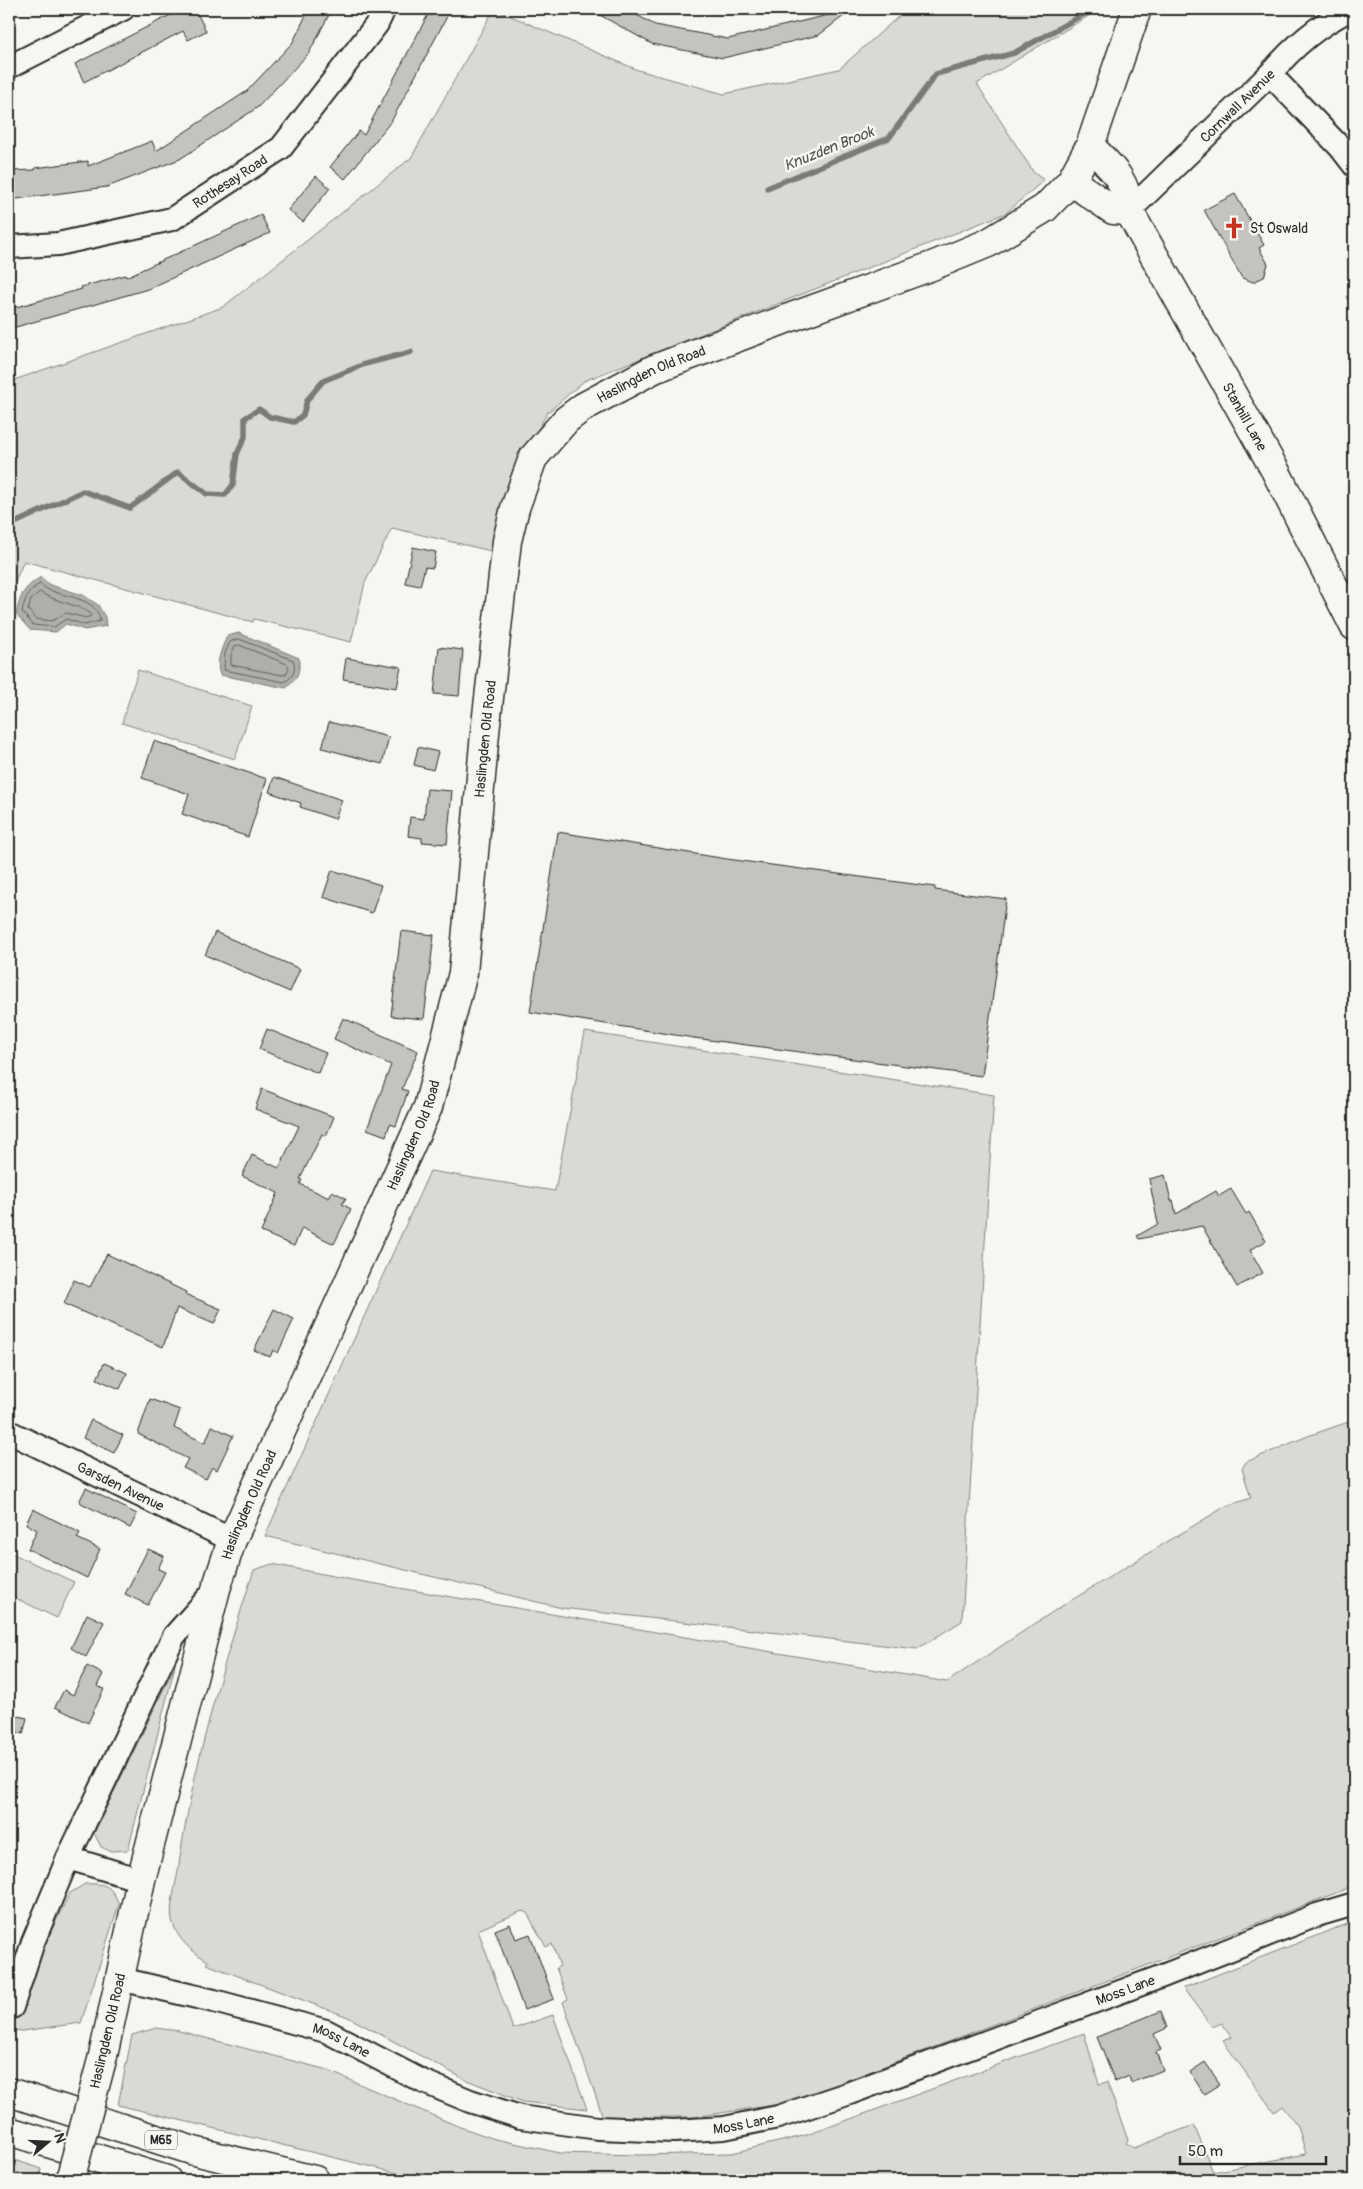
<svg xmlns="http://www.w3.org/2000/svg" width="1363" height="2189" font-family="Pangolin,sans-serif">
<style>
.green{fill:#d9d9d5;stroke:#828280}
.water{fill:#aeaeab;stroke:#7a7a78}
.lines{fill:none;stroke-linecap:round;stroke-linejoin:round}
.shore{stroke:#5f5f5e;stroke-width:1}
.stream{stroke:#7a7a78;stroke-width:5.5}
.building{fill:#c3c3c0;stroke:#2b2b2b}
.minor-casing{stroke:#2b2b2b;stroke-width:26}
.major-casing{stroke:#2b2b2b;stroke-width:31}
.highway-casing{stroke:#2b2b2b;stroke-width:31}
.minor{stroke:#f6f6f2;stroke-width:22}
.major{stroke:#f6f6f2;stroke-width:28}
.highway{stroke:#f6f6f2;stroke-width:28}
.major-bridge-casing{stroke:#2b2b2b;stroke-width:31;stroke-linecap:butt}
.major-bridge{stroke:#f6f6f2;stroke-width:28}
.labels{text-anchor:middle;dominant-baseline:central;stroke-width:5;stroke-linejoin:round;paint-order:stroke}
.shield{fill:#f6f6f2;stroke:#686867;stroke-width:1}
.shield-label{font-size:12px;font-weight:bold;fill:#2b2b2b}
.street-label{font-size:14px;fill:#2b2b2b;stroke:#f6f6f2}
.poi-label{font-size:14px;fill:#2b2b2b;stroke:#f6f6f2;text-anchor:start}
.water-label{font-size:15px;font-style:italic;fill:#525251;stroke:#f6f6f2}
</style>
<rect width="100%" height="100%" fill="#f6f6f2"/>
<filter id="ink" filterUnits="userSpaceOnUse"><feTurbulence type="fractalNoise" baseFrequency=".02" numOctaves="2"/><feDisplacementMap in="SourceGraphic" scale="10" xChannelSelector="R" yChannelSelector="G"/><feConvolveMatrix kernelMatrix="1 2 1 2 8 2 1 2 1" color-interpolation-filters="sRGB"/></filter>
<g filter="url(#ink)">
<!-- green -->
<g class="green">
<path d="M494 9 638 70 724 94 839 69 907 9H1084L1090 15 977 84 1034 173 1044 180 1006 213 584 381 547 413 515 473 491 551 392 528 365 583 351 642 254 619 253 622 24 561 9 595V389L17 379 223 307 411 158Z"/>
<path d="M138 670 252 706 235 759 122 723Z"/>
<path d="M585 1032 994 1095 962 1621 917 1649 562 1608 265 1536 430 1171 555 1191Z"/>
<path d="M1354 1420V1886L788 2103 693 2117H603L563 2002 568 1999 556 1968 560 1966 552 1944 546 1947 527 1913 522 1911 478 1930 513 2029 553 2015 587 2109 523 2102 464 2079 348 2017 206 1964 208 1961C191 1951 177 1940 172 1920 169 1908 176 1883 178 1871 192 1769 222 1668 254 1570L272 1564 353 1580 947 1682 1057 1609 1226 1506 1251 1498 1242 1469 1246 1462 1308 1436Z"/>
<path d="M9 1552 74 1582 57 1618 9 1595Z"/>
<path d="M175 1666 128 1850 110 1851 101 1847 94 1833Z"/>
<path d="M85 1884C105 1883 111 1885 119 1904L81 2023 22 2031 9 2030 43 1947 70 1893Z"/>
<path d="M1354 1921V2180H426L118 2105 132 2035 156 2028 179 2031 324 2069 460 2127 495 2139 560 2153 639 2155 732 2153 807 2135 1084 2033 1099 2084 1107 2082 1128 2140 1126 2143 1134 2148 1194 2125 1213 2172 1306 2154 1298 2126 1282 2106 1274 2112 1223 2041 1232 2037 1222 2023 1212 2027 1183 1988Z"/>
<path d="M9 2158 41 2169 39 2180H9Z"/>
</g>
<!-- water -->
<g class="water">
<path d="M41 577 50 585 83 595 98 605 105 617 106 626 85 630 66 624 56 632 30 630 16 614C21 594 23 588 41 577Z"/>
<path d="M239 633 299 658C300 672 298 679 286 688L220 675C215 662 222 648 227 636Z"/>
</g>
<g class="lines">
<!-- shore -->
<g class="shore">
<path d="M40 584C43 586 46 589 49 590 65 597 99 598 100 621L85 625 66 619 54 627 33 625 22 612C25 599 28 590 40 584Z"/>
<path d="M40 592C52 601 74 603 90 613L91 616 86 618 66 613 52 621 36 619 28 610 31 600Z"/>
<path d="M239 639 293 660C297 670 293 678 284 682L224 670 225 653 230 642Z"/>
<path d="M239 645 287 664 289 668 286 674 282 675 231 665V655L235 646Z"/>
</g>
<!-- stream -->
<g class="stream">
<path d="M767 188 889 138 936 74 1014 53 1093 9"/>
<path d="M9 529 15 523 83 491 130 508 178 472 207 494 225 495 233 485 237 454 245 437V418L259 409 270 417 294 422 303 415 307 400 323 381 365 364 411 352"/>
</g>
</g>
<!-- building -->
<g class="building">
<path d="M182 9H195L206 31 188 40 183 31 84 82 75 64Z"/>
<path d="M309 9H332L309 53 258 107 180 159 107 187 9 200V171L35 170V168L88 161V166L152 141 156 151 247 91 293 42Z"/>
<path d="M431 9H451L392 120 345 179 330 167 359 131 364 135Z"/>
<path d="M589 9H626L655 25 728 39 853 9 819 35 723 58 652 44Z"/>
<path d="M316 176 330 188 303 222 288 210Z"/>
<path d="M1235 194 1264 245 1259 248 1268 264 1264 277 1253 282 1242 278 1204 210Z"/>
<path d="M261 215 270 233 148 289 9 329V309L82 289 81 287 125 275 126 277Z"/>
<path d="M413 547 436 552 433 568 425 567 420 586 405 583Z"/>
<path d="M439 647 463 650 459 696 434 694Z"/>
<path d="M346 658 401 667 397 688 343 679Z"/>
<path d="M329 722 389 737 382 764 322 748Z"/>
<path d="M154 741 267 779 248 837 182 814 189 794 142 778Z"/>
<path d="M418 747 438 752 433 770 414 765Z"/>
<path d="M274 777 342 800 335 819 300 807 301 803 269 792Z"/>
<path d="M427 789 452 791 447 844 422 842V838L408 836 410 817 424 819Z"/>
<path d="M558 832 727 859 935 887V890L1006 899 982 1076 694 1038 530 1012Z"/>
<path d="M332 870 381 885 372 913 323 897Z"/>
<path d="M401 931 434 935 424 1019 391 1016Z"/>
<path d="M215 932 300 969 290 992 205 955Z"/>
<path d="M343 1018 418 1051 402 1089 408 1091 396 1126 390 1124 386 1136 367 1129 391 1065 334 1039Z"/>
<path d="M267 1029 326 1053 318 1073 259 1049Z"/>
<path d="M262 1089 334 1117 326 1136 322 1134 300 1179 302 1180 300 1184 329 1198 332 1191 346 1198 342 1204 351 1209 334 1244 302 1228 294 1246 261 1232 278 1193 242 1176 252 1155 279 1168 299 1126 255 1109Z"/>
<path d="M1165 1175 1171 1201 1173 1200 1176 1214 1216 1191 1219 1196 1231 1189 1246 1214 1249 1212 1266 1241 1250 1250 1263 1273 1237 1287 1202 1226 1139 1239 1137 1236 1158 1224 1149 1179Z"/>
<path d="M107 1254 186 1292 185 1294 221 1309 214 1324 177 1308 163 1347 64 1304 74 1280 90 1287Z"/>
<path d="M274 1309 294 1319 278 1353 273 1350 270 1357 254 1350Z"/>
<path d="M104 1363 127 1373 120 1389 97 1379Z"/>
<path d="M150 1399 180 1410 174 1428 205 1443 212 1426 233 1436 217 1470 212 1467 206 1479 183 1468 188 1459 138 1434Z"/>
<path d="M91 1420 123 1435 114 1453 83 1438Z"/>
<path d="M86 1488 137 1514 130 1528 79 1502Z"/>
<path d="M33 1509 80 1533 77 1538 100 1549 87 1578 28 1549 37 1530 26 1524Z"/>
<path d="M148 1549 164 1556 158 1569 165 1572 148 1605 125 1594Z"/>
<path d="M87 1614 104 1622 86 1657 71 1648Z"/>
<path d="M87 1666 103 1674 97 1686 104 1689 88 1723 55 1707 64 1690 73 1695Z"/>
<path d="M9 1714 27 1718 23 1734 9 1730Z"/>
<path d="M510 1924 516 1939 530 1934 554 1999 524 2010 495 1930Z"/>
<path d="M1161 2011 1167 2028 1154 2034 1161 2050 1156 2052 1163 2070 1131 2083 1129 2076 1115 2082 1097 2037Z"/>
<path d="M1205 2062 1220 2084 1204 2094 1190 2072Z"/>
</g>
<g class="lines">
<!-- minor casing -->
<g class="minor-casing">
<g id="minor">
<path d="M9 67 123 9"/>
<path d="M1270 74 1340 147 1354 165"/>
<path id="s1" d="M1129 211 1270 74C1294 46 1318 25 1351 9"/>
<path id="s2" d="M9 247 58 244 172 219 281 148 377 24 384 9"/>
<path id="s3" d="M9 1432 232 1540"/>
<path d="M68 1858 141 1880"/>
<path id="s4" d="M120 1979 214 2001 326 2031 422 2081 470 2101 520 2117 598 2128 674 2131 724 2128 778 2117 847 2094 1160 1977 1317 1915 1354 1904"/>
<path d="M12 2007 33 1942 68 1858 174 1636 216 1589"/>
</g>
</g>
<!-- major casing -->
<g class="major-casing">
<g id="major">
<path id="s5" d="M1090 146C1111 167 1127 180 1129 211L1275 470 1354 626"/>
<path d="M1071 181 1113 210 1129 211"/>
<path id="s6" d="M103 2056 141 1880 216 1589 232 1540 428 1107 463 973 485 733 507 541 515 508 533 458 566 420 583 407 654 369 786 319 932 266 988 243 1045 208 1071 181 1090 146 1137 9"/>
</g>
</g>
<!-- highway casing -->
<g class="highway-casing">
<g id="highway">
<path d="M9 2092 194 2151 315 2180"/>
<path d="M9 2131 167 2180"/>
</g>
</g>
<!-- minor -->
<use href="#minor" class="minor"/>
<!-- major -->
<use href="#major" class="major"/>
<!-- highway -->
<use href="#highway" class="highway"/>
<!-- major-bridge casing -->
<g class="major-bridge-casing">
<path id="major-bridge" d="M70 2180 103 2056"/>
</g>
<!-- major-bridge -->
<use href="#major-bridge" class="major-bridge"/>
</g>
</g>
<!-- icons -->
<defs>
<g id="church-bare" transform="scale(1.725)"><path d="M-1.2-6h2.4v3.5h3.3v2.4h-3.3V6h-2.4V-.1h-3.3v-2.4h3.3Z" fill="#c8321e" stroke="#f6f6f2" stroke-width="2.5" paint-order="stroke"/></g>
</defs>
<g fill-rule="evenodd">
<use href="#church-bare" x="1234" y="228"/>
</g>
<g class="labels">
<!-- shield labels -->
<rect class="shield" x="145" y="2130.5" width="32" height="19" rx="4"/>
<g class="shield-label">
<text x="161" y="2140">M65</text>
</g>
<!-- street labels -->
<g class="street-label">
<text stroke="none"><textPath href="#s1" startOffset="151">Cornwall Avenue</textPath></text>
<text stroke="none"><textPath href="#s2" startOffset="235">Rothesay Road</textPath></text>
<text stroke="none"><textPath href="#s6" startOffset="1815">Haslingden Old Road</textPath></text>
<text stroke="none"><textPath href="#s5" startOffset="314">Stanhill Lane</textPath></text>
<text stroke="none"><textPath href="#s6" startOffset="1381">Haslingden Old Road</textPath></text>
<text stroke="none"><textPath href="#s6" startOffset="976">Haslingden Old Road</textPath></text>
<text stroke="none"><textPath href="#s3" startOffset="124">Garsden Avenue</textPath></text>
<text stroke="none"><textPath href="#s6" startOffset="571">Haslingden Old Road</textPath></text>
<text stroke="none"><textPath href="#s4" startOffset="1055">Moss Lane</textPath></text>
<text transform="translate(108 2031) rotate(-77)">Haslingden Old Road</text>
<text stroke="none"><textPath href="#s4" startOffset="230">Moss Lane</textPath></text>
<text stroke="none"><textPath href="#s4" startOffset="650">Moss Lane</textPath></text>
</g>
<!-- poi labels -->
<g class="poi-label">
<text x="1250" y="228">St Oswald</text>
</g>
<!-- water labels -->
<g class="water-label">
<text transform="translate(829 149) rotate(-22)">Knuzden Brook</text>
</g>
</g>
<!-- margin -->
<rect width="1363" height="2189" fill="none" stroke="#f6f6f2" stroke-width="30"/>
<rect x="15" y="15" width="1333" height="2159" fill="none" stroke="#2b2b2b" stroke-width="2" filter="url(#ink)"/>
<!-- north arrow -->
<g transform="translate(48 2142) rotate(71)" stroke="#f6f6f2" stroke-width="4" paint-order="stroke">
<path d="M0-4L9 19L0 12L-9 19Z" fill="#2b2b2b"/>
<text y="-8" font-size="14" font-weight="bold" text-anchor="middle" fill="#2b2b2b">N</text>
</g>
<!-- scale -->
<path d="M1180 2156v8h146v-8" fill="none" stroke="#2b2b2b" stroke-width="2.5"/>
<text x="1188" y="2156" font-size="15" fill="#2b2b2b" stroke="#f6f6f2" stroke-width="4" paint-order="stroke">50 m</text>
</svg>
